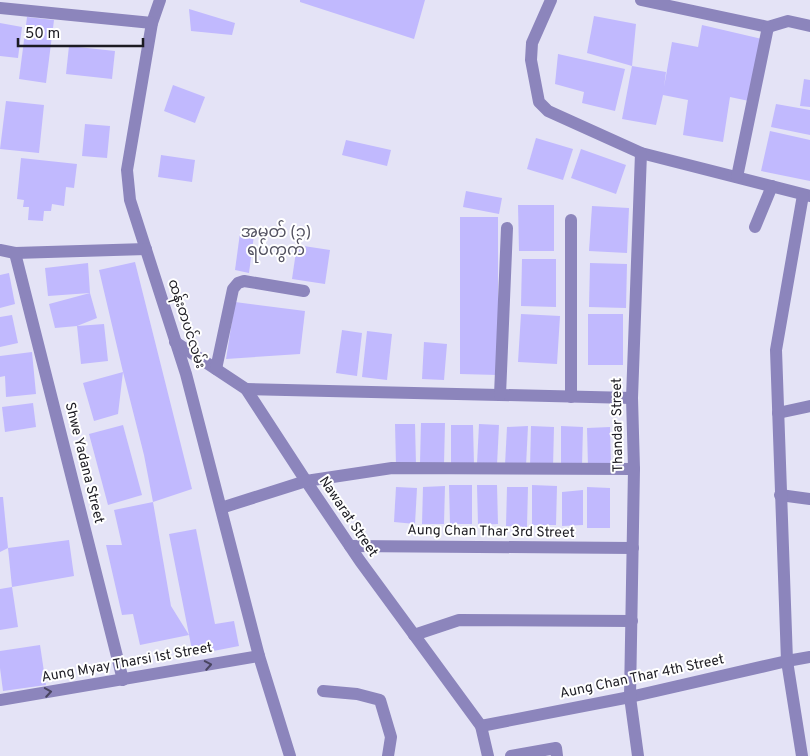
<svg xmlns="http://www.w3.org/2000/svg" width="810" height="756" font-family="Overpass,'Noto Sans Myanmar',sans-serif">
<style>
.building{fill:#c1b9fe}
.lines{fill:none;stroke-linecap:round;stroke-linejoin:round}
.minor{stroke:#8c85bc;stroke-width:12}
.oneway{stroke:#494560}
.labels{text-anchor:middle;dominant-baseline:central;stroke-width:4;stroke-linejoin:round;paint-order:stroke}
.street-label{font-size:14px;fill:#1c1b22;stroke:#fff}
.quarter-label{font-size:16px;fill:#535261;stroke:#fff}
</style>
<rect width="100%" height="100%" fill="#e4e3f6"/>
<!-- building -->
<g class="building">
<path d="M300 0H425L414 39 300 2Z"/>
<path d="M189 9 235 23 232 35 191 31Z"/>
<path d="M594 16 636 24 632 66 587 53Z"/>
<path d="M27 17 54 20 46 83 19 79Z"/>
<path d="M0 23 22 27 18 58 0 56Z"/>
<path d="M702 25 762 39 749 101 730 97 723 142 683 135 688 100 663 95 656 125 622 119 632 66 666 72 664 87 672 42 698 47Z"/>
<path d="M69 46 115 51 112 79 66 74Z"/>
<path d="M558 54 625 69 615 111 582 103 584 92 555 84Z"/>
<path d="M804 79 810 80V107L800 106Z"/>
<path d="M173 85 205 97 195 123 164 111Z"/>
<path d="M6 101 44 105 39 153 0 149Z"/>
<path d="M776 104 810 110V135L771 127Z"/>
<path d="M85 124 110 126 107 158 82 156Z"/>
<path d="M770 131 810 140V181L761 171Z"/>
<path d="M536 138 573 149 563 180 527 169Z"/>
<path d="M346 140 391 150 387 166 342 155Z"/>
<path d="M581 149 626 165 616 194 571 178Z"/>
<path d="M161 155 195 160 192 182 158 177Z"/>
<path d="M21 158 77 164 74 188 66 187 64 206 52 204 51 211H44L43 221 28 220 29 207H23L24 200 17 199Z"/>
<path d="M466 191 502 198 499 214 463 207Z"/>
<path d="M518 205H554V251H519Z"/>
<path d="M592 206 629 208 627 253 589 251Z"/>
<path d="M460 217H498V375L460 374Z"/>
<path d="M240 233 254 235 249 273 235 270Z"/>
<path d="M297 245 330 250 325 284 292 279Z"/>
<path d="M522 259H556V307L521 306Z"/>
<path d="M135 262 192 489 153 502 144 455 123 372 118 414 94 421 83 383 123 372 99 270Z"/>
<path d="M88 263 90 293 97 318 77 326 104 324 108 361 81 364 77 326 55 328 49 304 90 293 48 296 45 268Z"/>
<path d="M590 263 627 264 626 308 589 307Z"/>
<path d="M9 273 15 304 0 308V275Z"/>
<path d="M235 302 305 311 300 354 226 359Z"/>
<path d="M521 314 560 316 557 364 518 362Z"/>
<rect x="588" y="314" width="35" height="51"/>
<path d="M12 315 18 343 0 347V317Z"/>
<path d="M342 330 362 333 357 376 336 373Z"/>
<path d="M367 331 392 334 387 380 362 377Z"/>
<path d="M424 342 447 344 444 380 422 379Z"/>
<path d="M32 352 36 394 6 397 5 376 0 377V356Z"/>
<path d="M33 403 36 427 5 432 2 407Z"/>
<path d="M421 423H445L444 464 420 463Z"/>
<path d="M395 424H415L416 465H396Z"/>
<path d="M479 424 499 425 497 465 477 464Z"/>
<path d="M123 425 142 495 108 505 89 434Z"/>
<path d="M451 425H473L474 465 451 466Z"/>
<path d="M528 426 526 466 505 465 507 427Z"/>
<path d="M531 426 554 427 553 468 530 467Z"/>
<path d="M561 426 583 427 582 466H561Z"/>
<path d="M610 427 611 467H588L587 428Z"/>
<path d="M449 485H472V524H450Z"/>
<path d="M477 485H497L498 524 478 525Z"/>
<path d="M532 485 557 486 556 525H532Z"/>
<path d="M445 486 444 524H422L423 487Z"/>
<path d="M396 487 417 488 415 524 394 522Z"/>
<path d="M507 487H528L527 527 506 526Z"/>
<path d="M587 487 610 488V528H587Z"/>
<path d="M583 490V525L562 526V492Z"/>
<path d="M0 497H3L8 548 0 552Z"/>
<path d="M153 502 171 606 189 635 140 645 133 614 122 615 106 545H122L114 510Z"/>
<path d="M196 529 215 624 234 621 239 646 193 655 169 534Z"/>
<path d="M69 540 74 576 12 587 18 627 0 630V589L12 587 8 548Z"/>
<path d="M40 645 46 685 3 691 0 668V651Z"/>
</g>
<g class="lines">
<!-- minor -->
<g class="minor">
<path d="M160 0 152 23 127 170 130 200 186 374 259 656 290 756"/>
<path d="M551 0 532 43 531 60 539 102 548 111 641 153 810 196"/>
<path d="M641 0 768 27 788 21 810 26"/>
<path d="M0 8 152 23"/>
<path d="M737 177 768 27"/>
<path d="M571 220V397"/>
<path d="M755 227 772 186"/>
<path d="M0 250 15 253 146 249"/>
<path d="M15 253 123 680"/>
<path d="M175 342 246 389 306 481 360 561 481 726 488 756"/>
<path d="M216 369 233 289 238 283 244 281 304 291"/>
<path d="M246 389 632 398"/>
<path d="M500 395 507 228"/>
<path d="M778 413 810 406"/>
<path d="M780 495 810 499"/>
<path d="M221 508 306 481 392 468 634 469"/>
<path d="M350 546 633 548"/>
<path d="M414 635 459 620 632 621"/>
<path d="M323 691 357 694 380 700 391 737 388 756"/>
<path d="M0 700 259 656"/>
<path d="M481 726 630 697 787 661 810 657"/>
<path d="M511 756 556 748 557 756"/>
<path d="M638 756 630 697 634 469 632 398 641 153"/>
<path d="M802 756 787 661 776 350 803 195"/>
</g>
</g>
<!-- one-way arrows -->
<defs><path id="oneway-chevron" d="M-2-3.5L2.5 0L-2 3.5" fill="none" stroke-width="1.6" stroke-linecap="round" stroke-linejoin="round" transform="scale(1.25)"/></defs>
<g class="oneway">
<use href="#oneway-chevron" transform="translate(208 665) rotate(-10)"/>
<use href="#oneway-chevron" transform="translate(48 692) rotate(-9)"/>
</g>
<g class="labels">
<!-- street labels -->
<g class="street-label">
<text transform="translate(186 324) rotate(72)">ထန်းတပင်လမ်း</text>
<text transform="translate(618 425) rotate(-91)">Thandar Street</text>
<text transform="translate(84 463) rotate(76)">Shwe Yadana Street</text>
<text transform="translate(348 517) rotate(56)">Nawarat Street</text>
<text transform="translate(491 532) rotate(1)">Aung Chan Thar 3rd Street</text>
<text transform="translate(127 663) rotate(-10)">Aung Myay Tharsi 1st Street</text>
<text transform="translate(642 677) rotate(-12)">Aung Chan Thar 4th Street</text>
</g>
<!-- quarter labels -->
<g class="quarter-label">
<text x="276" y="233">အမှတ် (၁)<tspan x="276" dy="18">ရပ်ကွက်</tspan></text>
</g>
</g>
<!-- scale -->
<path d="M18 38v8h125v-8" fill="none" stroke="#1c1b22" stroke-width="2.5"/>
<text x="25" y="38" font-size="15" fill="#1c1b22" stroke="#ffffff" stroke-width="4" paint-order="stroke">50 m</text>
</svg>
